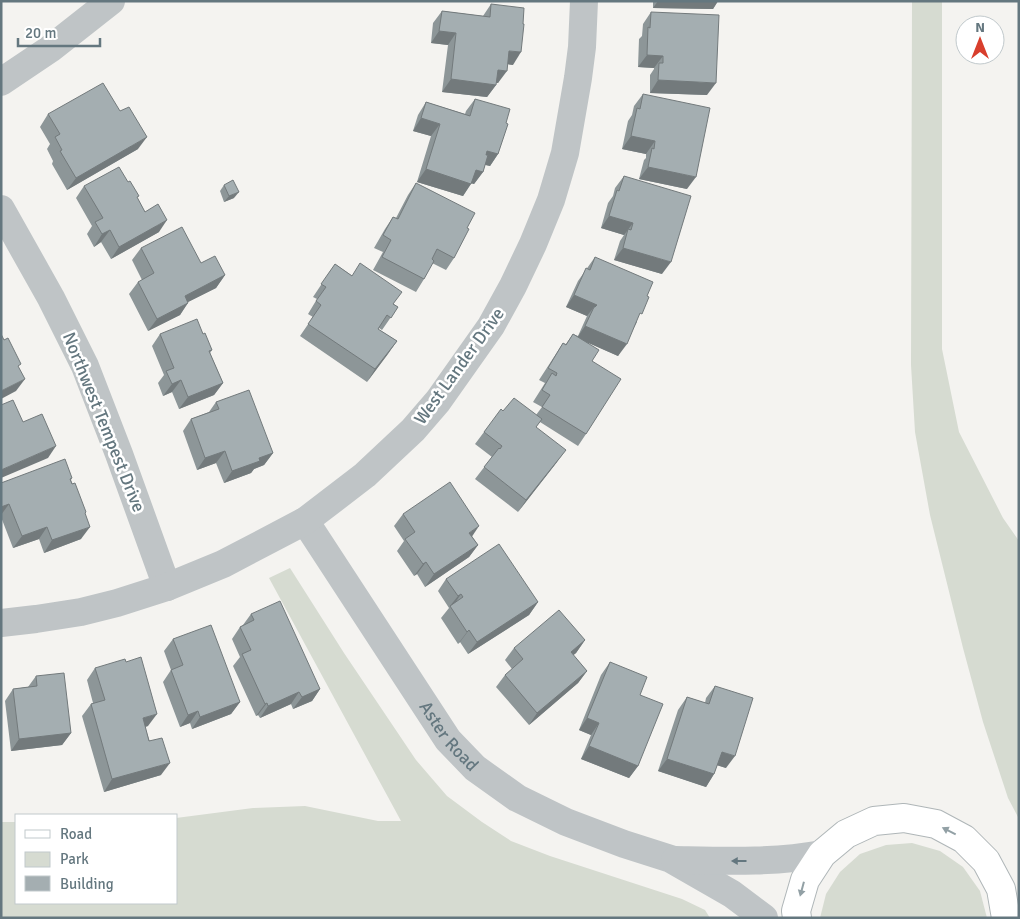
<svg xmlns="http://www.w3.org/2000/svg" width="1020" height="919" font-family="Signika,sans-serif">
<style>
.green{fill:#d6dbd1}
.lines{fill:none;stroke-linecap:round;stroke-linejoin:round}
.secondary-casing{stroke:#afb6b8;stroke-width:30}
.street{stroke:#bfc4c6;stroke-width:28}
.secondary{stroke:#fff;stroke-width:28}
.wall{fill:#8d9698}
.shaded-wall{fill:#737a7c}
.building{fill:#a4aeb1;stroke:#737a7c}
.oneway{fill:#92a0a5}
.oneway2{fill:#64777f}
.labels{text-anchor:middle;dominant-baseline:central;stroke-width:5;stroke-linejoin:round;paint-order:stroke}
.street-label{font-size:18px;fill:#64777f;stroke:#fff}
</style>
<rect width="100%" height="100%" fill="#f4f3f0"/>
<!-- green -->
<g class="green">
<path d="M912 1H942V349L959 432 1003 518 1019 541V819L1008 798 983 722 963 648 930 515 915 432 911 365Z"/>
<path d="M290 568 344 653 416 760 447 796 482 822 511 841 550 856 682 899 705 910 710 918H1V822H16V903H176V818L253 808 305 806 378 821H401L269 578Z"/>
<path d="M912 843 940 851 963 867 980 891 987 918H820L826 894 840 872 860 854 886 845Z"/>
</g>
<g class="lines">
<!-- secondary casing -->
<g class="secondary-casing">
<path id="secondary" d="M797 918 796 911 805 880 822 854 846 834 874 821 904 818 936 824 964 839 986 861 1001 889 1006 918"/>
</g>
<!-- street -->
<g class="street">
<path d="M1 82 50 49 111 1"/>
<path d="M1 209 51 298 85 366 119 454 167 587"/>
<path id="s1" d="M305 521 448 740 475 768 517 798 566 822 624 844 671 859 732 894 764 918"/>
<path d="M1 623 36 619 81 612 117 603 167 587 223 564 305 521 365 475 413 430 438 401 491 326 513 286 533 244 551 200 565 153 578 78 582 47 584 1"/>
<path d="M675 860C725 861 773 863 822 854"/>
</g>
<!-- secondary -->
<use href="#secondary" class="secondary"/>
</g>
<!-- wall -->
<g class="wall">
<path d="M653 1H718L713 9 653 8Z"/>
<path d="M491 4 513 65 507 64 498 83H496V85L487 97 442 92 448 45 431 43 433 23 442 11 483 16Z"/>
<path d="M651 12 707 95 650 93V75L654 69V68L638 67 639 39 642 36 643 24Z"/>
<path d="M643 94 687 189 639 179 644 160 646 158V154L622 149 628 121 632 115 634 106Z"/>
<path d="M475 99 506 123 498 154 490 166 485 165 483 172 474 184 471 183 463 196 417 182 431 136 413 131 418 115 426 102 465 114 466 111Z"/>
<path d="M48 114 138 149 67 190 52 164 53 161 47 149 50 144 40 127Z"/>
<path d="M624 176 662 274 614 260 620 241 624 235 601 228 608 203 613 196 615 188Z"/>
<path d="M416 183 467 228 454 258 446 270 432 263 424 279 416 292 373 270 383 252 374 248 385 229 393 217 396 218 408 195Z"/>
<path d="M224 185 234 198 224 202 220 191Z"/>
<path d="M84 186 137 198 145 212 159 232 111 259 101 242 94 247 87 234 92 226 76 198Z"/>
<path d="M141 248 201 263 225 275 216 288 188 302 180 315 148 331 129 294 138 282 142 280 132 260Z"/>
<path d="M595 257 637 322 618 356 589 343 592 361 586 434 578 446 540 422 536 427 557 462 518 512 475 479 492 457 475 444 484 432 503 411 536 415 542 407 533 402 545 383 539 380 563 343 566 344 573 334 578 336 587 316 566 307 578 281Z"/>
<path d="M335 264 398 307 382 330 379 328 378 329 397 341 367 382 300 336 313 317 308 314 317 299 313 297Z"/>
<path d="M160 334H203L212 350 210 353 223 383 214 395 179 409 172 392 163 396 158 383 164 375 152 346Z"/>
<path d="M216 402 273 453 264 465 254 469 251 473 224 483 216 463 197 470 183 431 191 419 209 412Z"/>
<path d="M72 478 71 480 85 514 81 539 44 553 39 539 13 548 1 517V483Z"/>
<path d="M403 514 472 536 478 545 469 557 425 587 417 574 414 576 397 551 404 541 394 526Z"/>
<path d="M446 579 538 602 529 615 468 654 460 642 458 644 441 618 449 608 438 591Z"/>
<path d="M251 614 320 689 312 701 293 709 291 704 260 718 258 715 256 716 233 666 240 657 232 639 240 627 243 625Z"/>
<path d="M173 639 240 702 231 714 192 729 190 723 180 727 163 682 171 670 164 651Z"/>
<path d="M585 640 576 653 573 655 587 671 578 683 529 725 496 687 505 675 512 669 505 660 514 648Z"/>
<path d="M610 662 640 695 638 766 629 778 581 759 591 735 579 730 601 675Z"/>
<path d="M95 668 148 726 145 727 161 775 104 792 82 716 91 704 93 703 87 680Z"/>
<path d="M36 676 71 733 62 745 11 751 5 701 13 689 28 687Z"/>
<path d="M715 686 726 768 717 765 714 774 706 787 658 771 678 710 687 697 705 703 706 698Z"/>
</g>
<!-- shaded-wall -->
<g class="shaded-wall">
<path d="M658 1H718L713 9 653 8Z"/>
<path d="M439 31 456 33 448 45 431 43Z"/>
<path d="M509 51 521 52 513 65 501 63Z"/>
<path d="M647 55 663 56 654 68 638 67Z"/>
<path d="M498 70 507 71 498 83 489 82Z"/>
<path d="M451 79 496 85 487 97 442 92Z"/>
<path d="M658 80 716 83 707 95 650 93Z"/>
<path d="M421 118 440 124 431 136 413 131Z"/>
<path d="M631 136 655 141 646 154 622 149Z"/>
<path d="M147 137 138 149 67 190 76 178Z"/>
<path d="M487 151 498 154 490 166 479 163Z"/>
<path d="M648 167 696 177 687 189 639 179Z"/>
<path d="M426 169 471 184 463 196 417 182Z"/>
<path d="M476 170 483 172 474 184 467 182Z"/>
<path d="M239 192 234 198 224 202 229 196Z"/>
<path d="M609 216 633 223 624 235 601 228Z"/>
<path d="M167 220 159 232 111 259 119 247Z"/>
<path d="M110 230 101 242 94 247 102 234Z"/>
<path d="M623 248 671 262 662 274 614 260Z"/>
<path d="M225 275 216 288 176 308 185 296Z"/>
<path d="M574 295 597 305 591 313 594 307 587 316 566 307Z"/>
<path d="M188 303 180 315 148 331 157 319Z"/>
<path d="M585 326 627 344 618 356 577 338Z"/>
<path d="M397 341 388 354 367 382 375 369Z"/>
<path d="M25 379 16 391 1 399V391Z"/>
<path d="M181 380 172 392 163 396 172 384Z"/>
<path d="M223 383 214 395 179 409 188 397Z"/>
<path d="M56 446 48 458 1 478V470Z"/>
<path d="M566 450 557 462 518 512 526 500Z"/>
<path d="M225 451 216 463 197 470 205 458Z"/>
<path d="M273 453 264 465 254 469 251 473 224 483 232 471 259 458Z"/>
<path d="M9 504 1 515V507Z"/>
<path d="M479 526 471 538 469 533Z"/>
<path d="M47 527 39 539 13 548 22 536Z"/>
<path d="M90 527 81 539 44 553 52 540Z"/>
<path d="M478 545 469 557 425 587 434 574Z"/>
<path d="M426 562 417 574 414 576 423 564Z"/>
<path d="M461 594 453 606H450L458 596Z"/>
<path d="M538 602 529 615 468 654 477 642Z"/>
<path d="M469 630 460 642 458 644 467 632Z"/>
<path d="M585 640 576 653 562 665 571 652Z"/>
<path d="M587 671 578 683 529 725 537 713Z"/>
<path d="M320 689 312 701 293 709 302 697Z"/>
<path d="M299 692 291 704 260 718 268 706Z"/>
<path d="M240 702 231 714 192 729 200 717Z"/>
<path d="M267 703 258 715 256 716 265 704Z"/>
<path d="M198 711 190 723 180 727 188 715Z"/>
<path d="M157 714 148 726 134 730 143 718Z"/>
<path d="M587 718 599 723 591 735 579 730Z"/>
<path d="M71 733 62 745 11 751 19 739Z"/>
<path d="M589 746 638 766 629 778 581 759Z"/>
<path d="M722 752 735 756 726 768 713 764Z"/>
<path d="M667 759 714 774 706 787 658 771Z"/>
<path d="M170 763 161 775 104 792 112 779Z"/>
</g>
<!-- building -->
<g class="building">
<path d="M491 4 524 8 523 24H524L521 52 509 51 507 71 498 70 496 85 451 79 456 33 439 31 442 11 490 17Z"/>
<path d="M651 12 719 15 716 83 658 80 659 63H663V56L647 55 648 27 650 28Z"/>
<path d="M103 83 120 111 129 107 147 137 76 178 60 151 62 150 55 137 60 134 48 114Z"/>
<path d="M643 94 710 108 696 177 648 167 652 148 654 149 655 141 631 136 637 108 640 109Z"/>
<path d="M475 99 510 109 506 123 508 124 498 154 487 151 486 155H488L483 172 476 170 471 184 426 169 440 124 421 118 426 102 470 116Z"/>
<path d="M119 167 128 182 130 181 139 196 137 197 145 212 158 204 167 220 119 247 110 230 102 234 95 222 103 218 84 186Z"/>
<path d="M624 176 691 196 671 262 623 248 628 229 631 230 633 223 609 216 617 190 619 191Z"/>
<path d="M233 180 239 192 229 196 224 185Z"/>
<path d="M416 183 475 213 467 228 469 229 454 258 437 249 432 259 434 261 424 279 382 257 391 240 383 235 393 217 398 219Z"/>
<path d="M182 227 201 263 215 256 225 275 185 296 188 303 157 319 138 282 154 273 141 248Z"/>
<path d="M595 257 653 282 647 296 649 297 642 314 640 313 627 344 585 326 594 307H595L597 305 574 295 586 268 590 270Z"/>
<path d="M360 263 402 292 393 304 398 307 391 318 387 315 378 329 397 341 375 369 308 324 321 305 316 301 326 287 321 284 335 264 352 276Z"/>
<path d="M197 319 203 334 205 333 212 350 209 351 223 383 188 397 181 380 172 384 166 371 174 368 160 334Z"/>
<path d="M1 334 4 340 8 338 21 364 18 366 25 379 1 391Z"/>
<path d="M573 334 599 350 592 361 621 379 586 434 542 407 550 395 542 390 552 373 556 376 557 373 548 368 563 343 566 345Z"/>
<path d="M249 390 273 453 259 458 260 461 232 471 225 451 205 458 191 419 219 409 216 402Z"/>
<path d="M514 398 542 419 536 427 566 450 526 500 484 467 499 448 500 449 502 446 484 432 501 409 503 411Z"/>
<path d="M13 400 23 422 42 414 56 446 1 470V405Z"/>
<path d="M65 459 72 478 70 479 72 484 75 483 86 512 85 513 90 527 52 540 47 527 22 536 9 504 1 507V483Z"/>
<path d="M450 482 479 526 469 533 478 545 434 574 426 562 423 564 405 539 415 532 403 514Z"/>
<path d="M499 544 538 602 477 642 469 630 467 632 450 606 463 597 461 594 458 596 446 579Z"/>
<path d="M280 601 320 689 302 697 299 692 268 706 267 703 265 704 242 654 251 650 240 627 254 620 251 614Z"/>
<path d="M559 610 585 640 571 652 587 671 537 713 505 675 523 659 514 648Z"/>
<path d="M211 625 240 702 200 717 198 711 188 715 171 670 183 665 173 639Z"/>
<path d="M141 657 157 714 143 718 149 741 162 738 170 763 112 779 91 704 105 700 95 668 125 659 126 662Z"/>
<path d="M610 662 647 677 640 695 663 704 638 766 589 746 599 723 587 718Z"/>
<path d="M64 673 71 733 19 739 13 689 37 686 36 676Z"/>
<path d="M715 686 753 698 735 756 722 752 714 774 667 759 687 697 709 704Z"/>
</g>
<!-- one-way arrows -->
<defs><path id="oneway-solid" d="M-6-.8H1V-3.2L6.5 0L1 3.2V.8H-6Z" transform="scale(1.25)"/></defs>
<g class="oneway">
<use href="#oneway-solid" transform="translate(949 831) rotate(-153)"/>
<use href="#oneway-solid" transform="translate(802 889) rotate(105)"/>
</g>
<use class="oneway2" href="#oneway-solid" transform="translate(739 861) rotate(180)"/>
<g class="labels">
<!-- street labels -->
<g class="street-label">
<text transform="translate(459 366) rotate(-54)">West Lander Drive</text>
<text transform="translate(104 422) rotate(68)">Northwest Tempest Drive</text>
<text stroke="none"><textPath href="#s1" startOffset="259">Aster Road</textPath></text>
</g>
</g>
<!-- border -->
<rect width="1020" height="919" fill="none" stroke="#64777f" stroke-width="5"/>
<!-- legend -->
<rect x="15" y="814" width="162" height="90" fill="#ffffff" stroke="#c1c9cc"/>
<rect x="25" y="830" width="25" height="8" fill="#ffffff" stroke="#c1c9cc"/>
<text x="60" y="839" font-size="15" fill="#64777f">Road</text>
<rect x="25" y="852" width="25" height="15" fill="#d6dbd1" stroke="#c1c9cc"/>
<text x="60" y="864" font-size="15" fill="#64777f">Park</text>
<rect x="25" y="876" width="25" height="15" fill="#a4aeb1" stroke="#c1c9cc"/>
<text x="60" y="889" font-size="15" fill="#64777f">Building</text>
<!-- north arrow -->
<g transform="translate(980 40)"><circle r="24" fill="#ffffff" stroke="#c1c9cc"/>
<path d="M0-4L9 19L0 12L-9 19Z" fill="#d83e2c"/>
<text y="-8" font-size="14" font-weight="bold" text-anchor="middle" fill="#64777f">N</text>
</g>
<!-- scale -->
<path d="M18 38v8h82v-8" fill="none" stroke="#64777f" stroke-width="2.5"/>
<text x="25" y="38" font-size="15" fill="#64777f" stroke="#ffffff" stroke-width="4" paint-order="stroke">20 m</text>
</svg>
